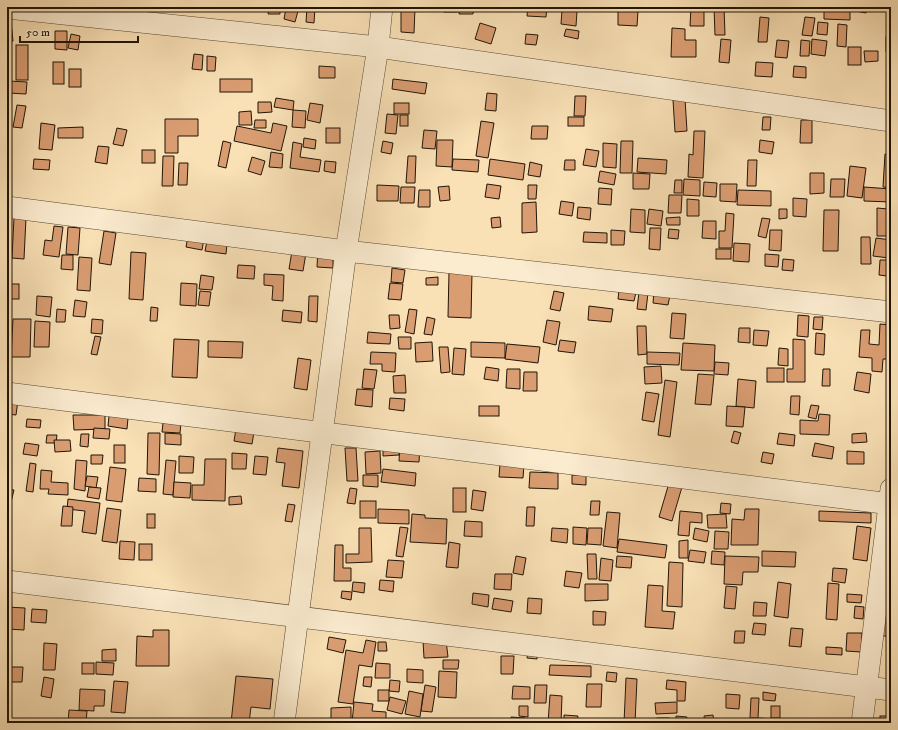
<svg xmlns="http://www.w3.org/2000/svg" width="898" height="730" font-family="'IM FELL DW Pica',serif">
<style>
.building{fill:#da9d72;stroke:#201507}
.lines{fill:none;stroke-linecap:round;stroke-linejoin:round}
.minor-casing{stroke:#564832;stroke-width:22}
.minor{stroke:#fbebcf;stroke-width:21}
</style>
<rect width="100%" height="100%" fill="#f9e0b5"/>
<filter id="stains"><feTurbulence type="fractalNoise" baseFrequency=".005" numOctaves="4"/><feColorMatrix values="0 0 0 0 .2 0 0 0 0 .09 0 0 0 0 .02 0 0 0 .5 -.17"/></filter>
<radialGradient id="worn" r=".72"><stop offset=".6" stop-color="#630" stop-opacity="0"/><stop offset="1" stop-color="#630" stop-opacity=".3"/></radialGradient>
<!-- building -->
<g class="building">
<path d="M195 7H209V11L195 9Z"/>
<path d="M269 7H280V14H268Z"/>
<path d="M307 7H315L314 23 306 22Z"/>
<rect x="444" y="7" width="13" height="5"/>
<path d="M459 7H474L473 14H459Z"/>
<path d="M528 7H547L546 17 527 16Z"/>
<path d="M617 7H634L633 9Z"/>
<path d="M691 7H704V26H690Z"/>
<path d="M714 7H724L725 35H715Z"/>
<path d="M850 7H868L866 13 850 10Z"/>
<path d="M286 8 298 11 295 22 284 19Z"/>
<path d="M401 8H415L414 33 401 32Z"/>
<path d="M824 8 850 9V20L824 19Z"/>
<path d="M562 10 577 11 576 26 561 24Z"/>
<path d="M618 11H638L637 26 618 25Z"/>
<path d="M760 17 769 18 767 42H758Z"/>
<path d="M805 17 815 18 812 36 802 35Z"/>
<path d="M7 22H11L13 41 7 42Z"/>
<path d="M818 22 828 23 827 35 817 34Z"/>
<path d="M480 23 496 28 491 44 475 39Z"/>
<path d="M838 24 847 25 846 47 837 46Z"/>
<path d="M672 28 685 29V40H696V57H671Z"/>
<path d="M566 29 579 31 578 39 564 36Z"/>
<path d="M55 31H67V50L55 49Z"/>
<path d="M71 34 80 36 78 50 68 48Z"/>
<path d="M526 34 538 35 536 45 525 44Z"/>
<rect x="886" y="37" width="5" height="14"/>
<path d="M721 39 731 40 729 63 719 62Z"/>
<path d="M812 39 827 41 825 56 811 54Z"/>
<path d="M777 40 789 41 787 58 775 57Z"/>
<path d="M801 40 810 41 809 56H800Z"/>
<rect x="16" y="45" width="12" height="35"/>
<rect x="848" y="47" width="13" height="18"/>
<path d="M7 48H10V79L7 78Z"/>
<path d="M864 51H878V61L865 62Z"/>
<path d="M194 54 203 55 202 70 192 69Z"/>
<path d="M207 56 216 57 215 71H207Z"/>
<rect x="53" y="62" width="11" height="22"/>
<path d="M756 62 773 63 772 77 755 76Z"/>
<path d="M319 66 335 67V78H319Z"/>
<path d="M794 66 806 67V78L793 77Z"/>
<rect x="69" y="69" width="12" height="18"/>
<rect x="220" y="79" width="32" height="13"/>
<path d="M393 79 427 83 425 94 392 89Z"/>
<path d="M9 81 27 82 26 94 8 93Z"/>
<path d="M487 93 497 94 496 111 485 110Z"/>
<path d="M575 96H586L585 116H574Z"/>
<path d="M276 98 294 101 293 110 274 107Z"/>
<path d="M685 99 687 131 675 132 673 100Z"/>
<path d="M258 102H271L272 112 258 113Z"/>
<path d="M310 103 323 105 320 123 307 120Z"/>
<rect x="394" y="103" width="15" height="11"/>
<path d="M17 105 26 106 22 128 13 127Z"/>
<path d="M293 110 306 111 305 128 292 127Z"/>
<path d="M251 111 252 125H239V112Z"/>
<path d="M387 114 398 115 396 134 385 133Z"/>
<rect x="400" y="115" width="8" height="11"/>
<rect x="568" y="117" width="16" height="9"/>
<path d="M763 117H771L770 130H762Z"/>
<path d="M165 119H198V136H178V153H165Z"/>
<path d="M255 120H266V128H254Z"/>
<path d="M801 120H812V143H800Z"/>
<path d="M481 121 494 123 488 158 476 156Z"/>
<path d="M41 123 55 125 52 150 39 149Z"/>
<path d="M273 123 287 126 281 151 234 141 237 126 271 133Z"/>
<path d="M532 126H548L547 139H531Z"/>
<path d="M83 127V138H58V128Z"/>
<path d="M117 128 127 130 123 146 113 144Z"/>
<rect x="326" y="128" width="14" height="15"/>
<path d="M424 130 437 131 435 149 422 148Z"/>
<path d="M694 131H705L703 178 688 177 689 154 693 155Z"/>
<path d="M304 138 316 140 315 149 303 147Z"/>
<path d="M437 140H453L452 167 436 166Z"/>
<path d="M760 140 774 142 772 154 759 152Z"/>
<path d="M223 141 231 143 226 168 218 166Z"/>
<path d="M383 141 393 143 391 154 381 152Z"/>
<path d="M621 141H633L632 173H620Z"/>
<path d="M293 142 302 144 300 157 321 160 319 172 290 168Z"/>
<path d="M603 143 617 144 616 168 603 167Z"/>
<path d="M98 146 109 147 107 164 95 162Z"/>
<path d="M586 149 599 151 596 167 583 165Z"/>
<rect x="142" y="150" width="13" height="13"/>
<path d="M271 152 283 154 282 168 269 167Z"/>
<path d="M885 154 891 155V188L883 187Z"/>
<path d="M163 156H174L173 186H162Z"/>
<path d="M408 156H416L415 183H406Z"/>
<path d="M252 157 265 161 261 175 248 171Z"/>
<path d="M638 158 667 160 666 174 637 172Z"/>
<path d="M34 159 50 160 49 170 33 169Z"/>
<path d="M453 159 479 160 478 172 452 170Z"/>
<path d="M490 159 525 164 523 180 488 175Z"/>
<path d="M565 160H575V170H564Z"/>
<path d="M748 160H757L756 186H747Z"/>
<path d="M325 161 336 162 335 173 324 171Z"/>
<path d="M530 162 542 165 540 177 528 175Z"/>
<path d="M179 163H188L187 185H178Z"/>
<path d="M850 166 866 168 862 198 847 196Z"/>
<path d="M600 171 616 174 614 185 598 182Z"/>
<path d="M633 173 650 174 649 189H633Z"/>
<path d="M810 173H824V193L810 194Z"/>
<path d="M684 179 700 180V196L683 195Z"/>
<path d="M831 179H845L844 197H830Z"/>
<path d="M675 180H682V193H674Z"/>
<path d="M704 182 717 183 716 197 703 196Z"/>
<path d="M487 184 501 186 499 199 485 197Z"/>
<path d="M720 184H737L736 202 720 201Z"/>
<path d="M377 185 399 186 398 201H377Z"/>
<path d="M528 185H537L536 199H528Z"/>
<path d="M449 186 450 200 440 201 438 187Z"/>
<path d="M401 187H415L414 203H400Z"/>
<path d="M864 187 891 189V202L864 201Z"/>
<path d="M599 188 612 189 611 205 598 204Z"/>
<path d="M419 190H430V207H418Z"/>
<path d="M738 190 771 191V206L737 205Z"/>
<path d="M669 195H682L681 213H668Z"/>
<path d="M793 198 807 199 806 217 793 216Z"/>
<path d="M687 199 699 200V216H687Z"/>
<path d="M561 201 574 203 572 216 559 214Z"/>
<path d="M536 202 537 232 522 233V203Z"/>
<path d="M578 207 591 208 590 220 577 218Z"/>
<path d="M877 208 888 209 887 236H877Z"/>
<path d="M631 209 645 210V233L630 232Z"/>
<path d="M649 209 663 211 661 226 647 224Z"/>
<path d="M779 209H787V218L779 219Z"/>
<path d="M824 210H839L838 251H823Z"/>
<path d="M726 213 734 214 732 248H719V231H725Z"/>
<path d="M14 217 26 218 24 259 12 258Z"/>
<path d="M500 217 501 227 492 228 491 218Z"/>
<path d="M680 217V225H667L666 218Z"/>
<path d="M762 218 770 219 766 238 758 236Z"/>
<path d="M703 221H716V239L702 238Z"/>
<path d="M54 226 63 227 59 257 43 255 45 240 52 241Z"/>
<path d="M68 227 80 228 78 255 66 254Z"/>
<path d="M650 228H661L660 250 649 249Z"/>
<path d="M669 229 679 230 678 239 668 238Z"/>
<path d="M611 230 625 231 624 245H611Z"/>
<path d="M770 230H782L781 251 769 250Z"/>
<path d="M104 231 116 233 111 265 99 263Z"/>
<path d="M584 232 607 233V243L583 242Z"/>
<path d="M188 236 204 239 202 250 186 247Z"/>
<path d="M861 237H870L871 264H861Z"/>
<path d="M876 238 891 240 889 258 873 256Z"/>
<path d="M207 241 227 244 226 254 205 251Z"/>
<path d="M734 243 750 244 749 262 733 261Z"/>
<path d="M318 249H333V268L317 267Z"/>
<rect x="716" y="249" width="15" height="10"/>
<path d="M292 251 306 253 303 271 289 269Z"/>
<path d="M131 252 146 253 143 300 129 299Z"/>
<path d="M765 254 779 255 778 267 765 266Z"/>
<path d="M62 255H73V270L61 269Z"/>
<path d="M79 257 92 258 90 291 77 290Z"/>
<path d="M783 259 794 260 793 271 782 270Z"/>
<path d="M880 260H888L887 276 879 275Z"/>
<path d="M238 265 255 266 254 279 237 278Z"/>
<path d="M392 268 405 270 403 283 391 282Z"/>
<path d="M449 272 472 273 471 318 448 317Z"/>
<path d="M264 274 284 275 283 301 272 300 273 286 264 285Z"/>
<path d="M201 275 214 277 212 290 199 289Z"/>
<path d="M438 277V285H426V278Z"/>
<path d="M181 283 197 284 196 306 180 305Z"/>
<path d="M390 283 403 284 401 300 388 299Z"/>
<rect x="7" y="284" width="12" height="15"/>
<path d="M619 290 636 292 634 301 618 299Z"/>
<path d="M200 291 211 292 209 306 198 305Z"/>
<path d="M554 291 564 293 560 311 550 309Z"/>
<path d="M639 292 648 293 646 310 637 309Z"/>
<path d="M654 292 670 295 668 305 653 303Z"/>
<path d="M37 296 52 297 50 317 36 315Z"/>
<path d="M309 296H318L317 322 308 321Z"/>
<path d="M75 300 87 302 85 317 73 316Z"/>
<path d="M589 306 613 309 611 322 588 320Z"/>
<path d="M151 307 158 308 157 321H150Z"/>
<path d="M57 309 66 310 65 322H56Z"/>
<path d="M409 309 417 310 414 334 405 332Z"/>
<path d="M283 310 302 312 301 323 282 321Z"/>
<path d="M672 313 686 314 684 339 670 338Z"/>
<path d="M389 315H399L400 328 390 329Z"/>
<path d="M798 315 809 316 808 337 797 336Z"/>
<path d="M427 317 435 319 432 335 424 334Z"/>
<path d="M814 317H823L822 330 813 329Z"/>
<path d="M13 319H31L30 357H11Z"/>
<path d="M92 319 103 320 102 334 91 333Z"/>
<path d="M547 320 560 322 556 345 543 342Z"/>
<path d="M35 321 50 322 49 347H34Z"/>
<path d="M880 324 891 325V359H883L882 372 872 371V358L859 357 861 330H870L869 344 879 345Z"/>
<path d="M637 326H646L647 354 638 355Z"/>
<path d="M739 328H750V343L738 342Z"/>
<path d="M754 330 769 331 767 346 753 345Z"/>
<path d="M368 332 391 334 390 344 367 343Z"/>
<path d="M816 333 825 334 824 355 815 354Z"/>
<path d="M95 336 101 337 97 355 91 354Z"/>
<path d="M398 337H411V349H399Z"/>
<path d="M174 339 199 340 197 378 172 377Z"/>
<path d="M793 339 805 340V382H787V369H793Z"/>
<path d="M560 340 576 342 574 353 558 351Z"/>
<path d="M208 341 243 342 242 358 208 357Z"/>
<path d="M432 342 433 361 416 362 415 343Z"/>
<path d="M471 342 505 343V358L471 357Z"/>
<path d="M683 343 715 345 714 371 681 370Z"/>
<path d="M507 344 540 347 538 363 505 359Z"/>
<path d="M439 347H448L450 372 441 373Z"/>
<path d="M454 348 466 349 464 375 452 374Z"/>
<path d="M779 348 788 349V366L778 365Z"/>
<path d="M371 352 396 353 395 372 382 371V364H370Z"/>
<path d="M647 352 680 353 679 365 647 364Z"/>
<path d="M298 358 311 360 307 390 294 388Z"/>
<path d="M715 362 729 363 728 375 714 374Z"/>
<path d="M661 366 662 383 645 384 644 367Z"/>
<path d="M486 367 499 369 498 381 484 379Z"/>
<rect x="767" y="368" width="17" height="14"/>
<path d="M364 369 377 370 374 389 362 388Z"/>
<path d="M507 369H520V389L506 388Z"/>
<path d="M823 369H830V386H822Z"/>
<path d="M524 372H537V391H523Z"/>
<path d="M857 372 871 374 869 393 854 390Z"/>
<path d="M698 374 714 375 711 405 695 404Z"/>
<path d="M405 375 406 393H394L393 376Z"/>
<path d="M738 379 756 381 754 408 736 406Z"/>
<path d="M665 380 677 382 670 437 658 435Z"/>
<path d="M357 389 373 390 372 407 355 405Z"/>
<path d="M646 392 659 394 654 422 642 420Z"/>
<path d="M791 396H800L799 415 790 414Z"/>
<path d="M390 398 405 399 404 411 389 409Z"/>
<path d="M7 399 18 400 16 415 7 414Z"/>
<path d="M811 405 819 406 816 419 808 417Z"/>
<rect x="479" y="406" width="20" height="10"/>
<path d="M727 406 745 407 743 427 726 426Z"/>
<path d="M819 414 830 415 829 435 800 434V420L818 421Z"/>
<path d="M73 415H105V429L74 430Z"/>
<path d="M109 416 128 418 127 429 108 426Z"/>
<path d="M27 419 41 420 40 428 26 427Z"/>
<path d="M163 423H181L180 433 162 432Z"/>
<path d="M94 428 110 429 109 439 93 438Z"/>
<path d="M236 429 254 432 252 444 234 441Z"/>
<path d="M734 431 741 433 738 444 731 442Z"/>
<path d="M148 433H160L159 475 147 474Z"/>
<path d="M165 433 181 434V445L165 444Z"/>
<path d="M779 433 795 435 794 446 777 444Z"/>
<path d="M866 433 867 442 852 443V434Z"/>
<path d="M81 434H89L88 447 80 446Z"/>
<path d="M47 435H57L56 443H46Z"/>
<path d="M54 440H70L71 451 55 452Z"/>
<path d="M25 443 39 445 37 456 23 454Z"/>
<path d="M815 443 834 447 832 459 812 456Z"/>
<rect x="114" y="445" width="11" height="18"/>
<path d="M400 445 420 446 419 462 399 461Z"/>
<path d="M383 446H399V455L383 456Z"/>
<path d="M278 448 303 451 299 488 282 486 285 463 276 462Z"/>
<path d="M345 448H356L358 481H347Z"/>
<path d="M380 451 381 473 366 474 365 452Z"/>
<path d="M847 451 864 452V464H847Z"/>
<path d="M763 452 774 454 772 464 761 462Z"/>
<path d="M232 453 247 454 246 469H232Z"/>
<path d="M91 455H103L102 464H91Z"/>
<path d="M179 456 194 457 193 473H179Z"/>
<path d="M255 456 268 457 266 475 253 474Z"/>
<path d="M205 459H226L225 501 192 500V485H204Z"/>
<path d="M76 460 87 461 85 491 74 489Z"/>
<path d="M166 460 176 461 173 495 163 494Z"/>
<path d="M30 463 36 464 33 492 26 491Z"/>
<path d="M500 464 524 465 523 478 499 477Z"/>
<path d="M110 467 126 469 122 502 106 500Z"/>
<path d="M383 469 416 473 415 486 381 482Z"/>
<path d="M41 470 52 471 51 482 68 483V495L48 494 49 489H40Z"/>
<path d="M530 472 558 473V489L529 488Z"/>
<path d="M363 475H378V487L363 486Z"/>
<path d="M572 475H586V485L572 484Z"/>
<path d="M87 476 98 477 96 488 85 486Z"/>
<path d="M139 478 156 479V492L138 491Z"/>
<path d="M174 482 191 483 190 498 173 497Z"/>
<path d="M669 483 682 487 672 521 659 517Z"/>
<path d="M89 487 101 488 99 499 87 497Z"/>
<path d="M350 488 357 489 355 504 347 503Z"/>
<rect x="453" y="488" width="13" height="24"/>
<path d="M7 489 14 490 10 506 7 505Z"/>
<path d="M473 490 486 492 483 511 471 509Z"/>
<path d="M241 496 242 504 229 505V497Z"/>
<path d="M68 499 100 503 96 534 82 532 85 511 67 509Z"/>
<rect x="360" y="501" width="16" height="17"/>
<path d="M591 501H600L599 515H590Z"/>
<path d="M721 503 731 504 730 514 720 513Z"/>
<path d="M288 504 295 505 292 522 285 521Z"/>
<path d="M63 506 73 507 72 526H61Z"/>
<path d="M527 507H535L534 526H526Z"/>
<path d="M107 508 121 510 117 543 102 541Z"/>
<path d="M378 509 409 510V524L378 523Z"/>
<path d="M745 509H759L758 545H731L732 519 744 520Z"/>
<path d="M680 511 702 513V523L690 522 689 536 678 535Z"/>
<path d="M819 511 871 513V523L819 521Z"/>
<path d="M607 512 620 513 617 548 603 546Z"/>
<rect x="147" y="514" width="8" height="14"/>
<path d="M412 514 425 515V518L447 519 446 544 410 542Z"/>
<path d="M726 514 727 528H708L707 515Z"/>
<path d="M465 521 482 522V537L464 536Z"/>
<path d="M857 526 871 528 867 561 853 559Z"/>
<path d="M400 527 408 528 403 557 396 556Z"/>
<path d="M573 527 587 528 586 545 573 544Z"/>
<path d="M359 528H371L372 562 346 563V554H359Z"/>
<path d="M552 528 568 529 567 543 551 541Z"/>
<path d="M588 528H602L601 545 587 544Z"/>
<path d="M695 528 709 531 707 542 693 539Z"/>
<path d="M715 531 729 532 728 549H714Z"/>
<path d="M619 539 667 545 665 558 617 552Z"/>
<path d="M688 540V558H679V541Z"/>
<path d="M120 541 135 542 134 560 119 559Z"/>
<path d="M449 542 460 544 458 568 446 567Z"/>
<rect x="139" y="544" width="13" height="16"/>
<path d="M335 545H343V568H351V581H334Z"/>
<path d="M690 550 706 552 704 563 688 561Z"/>
<path d="M712 551 725 552 724 565 711 564Z"/>
<path d="M762 551 796 552 795 567 762 566Z"/>
<path d="M587 554H596L597 579H588Z"/>
<path d="M516 556 526 558 523 575 513 573Z"/>
<path d="M617 556 632 557 631 568 616 567Z"/>
<path d="M725 556 759 557 758 572H743L742 585 724 584Z"/>
<path d="M601 558 613 560 611 581 599 580Z"/>
<path d="M388 560 404 561 402 578 386 577Z"/>
<path d="M669 562 683 563 682 607 667 606Z"/>
<path d="M833 568 847 569 845 583 832 581Z"/>
<path d="M566 571 582 573 579 588 564 586Z"/>
<path d="M495 574H512L511 590 494 589Z"/>
<path d="M380 580 394 581 393 592 379 590Z"/>
<path d="M353 582 365 583 364 593 352 591Z"/>
<path d="M778 582 791 584 788 618 774 616Z"/>
<path d="M828 583 839 584 837 620 826 619Z"/>
<path d="M585 584H608V600L585 601Z"/>
<path d="M648 585 663 586 662 611 675 612 673 629 645 627Z"/>
<path d="M726 586 737 587 735 609 724 608Z"/>
<path d="M342 591 352 592 351 600 341 598Z"/>
<path d="M473 593 489 595 488 607 472 604Z"/>
<path d="M847 594 862 595 861 603 847 602Z"/>
<path d="M875 595 890 596 889 636H874Z"/>
<path d="M494 598 513 601 511 612 492 609Z"/>
<path d="M528 598 542 599 541 614 527 613Z"/>
<path d="M754 602 767 603 766 616H753Z"/>
<path d="M855 606 864 607 863 619 854 618Z"/>
<path d="M7 607 25 608 24 630 7 629Z"/>
<path d="M32 609 47 610 46 623 31 622Z"/>
<path d="M593 611 606 612 605 625H593Z"/>
<path d="M754 623 766 624 765 635 752 634Z"/>
<path d="M791 628 803 629 801 647 789 646Z"/>
<path d="M153 630H169V666H136L137 636 153 637Z"/>
<path d="M735 631H745L744 643H734Z"/>
<path d="M847 633H862L861 652 846 651Z"/>
<path d="M329 637 346 640 343 653 327 649Z"/>
<path d="M366 640 376 642 372 667 359 665 353 704 338 702 346 650 363 653Z"/>
<path d="M446 640 448 657 424 658 423 641Z"/>
<path d="M378 642H386L387 651H378Z"/>
<path d="M44 643 57 644 55 670H43Z"/>
<path d="M528 647 538 648 537 659 527 658Z"/>
<path d="M826 647 842 648V655L826 654Z"/>
<path d="M116 649V661H102V650Z"/>
<path d="M501 656H514L513 674H501Z"/>
<path d="M443 660H459L458 669H443Z"/>
<path d="M96 662 114 663 113 675 96 674Z"/>
<rect x="82" y="663" width="12" height="11"/>
<path d="M376 663 390 664V678H375Z"/>
<path d="M550 665 591 666V677L549 675Z"/>
<path d="M7 667H23L22 682H7Z"/>
<path d="M407 669 423 670V683L407 682Z"/>
<path d="M439 671 457 672 456 698 438 697Z"/>
<path d="M607 672 617 673 616 682 606 681Z"/>
<path d="M236 676 273 679 270 709 251 707 249 723H231Z"/>
<path d="M44 677 54 679 51 698 41 696Z"/>
<path d="M364 677H372L371 687 363 686Z"/>
<path d="M626 678 637 679 635 723H624Z"/>
<path d="M390 680 400 681 399 692 389 691Z"/>
<path d="M667 680 686 682 685 701H677V690L666 689Z"/>
<path d="M114 681 128 682 125 713 111 712Z"/>
<path d="M587 684H602L601 707H586Z"/>
<path d="M425 685 436 687 432 712 421 711Z"/>
<path d="M535 685H547L546 703H534Z"/>
<path d="M513 686 530 687V699H512Z"/>
<path d="M80 689 105 690 104 706H94V711L79 710Z"/>
<rect x="378" y="690" width="11" height="11"/>
<path d="M409 691 423 694 420 717 405 714Z"/>
<path d="M763 692 776 694 775 701 763 700Z"/>
<path d="M726 694 740 695 739 709 726 708Z"/>
<path d="M550 695 562 696 561 723H548Z"/>
<path d="M390 697 406 701 402 714 387 710Z"/>
<path d="M751 698H759L758 718H750Z"/>
<path d="M354 702 373 704 372 711 386 712V723H352Z"/>
<path d="M677 702V713L656 714 655 703Z"/>
<path d="M519 706H528V717L519 716Z"/>
<rect x="771" y="706" width="9" height="12"/>
<path d="M351 707V723H336V719L331 720V708Z"/>
<path d="M69 710 87 711 86 723H68Z"/>
<path d="M564 715 578 716 577 723H564Z"/>
<path d="M713 715 714 723H705L704 716Z"/>
<path d="M676 716 687 717V723H676Z"/>
<rect x="880" y="716" width="11" height="7"/>
<path d="M511 717 525 718V723H511Z"/>
<rect x="657" y="718" width="12" height="5"/>
<path d="M759 718 773 719V723H758Z"/>
<path d="M160 719V723H142V720Z"/>
<path d="M528 720 545 721V723H528Z"/>
<path d="M581 721 599 722 598 723H581Z"/>
</g>
<g class="lines">
<!-- minor casing -->
<g class="minor-casing">
<g id="minor">
<path d="M7 8 378 47 891 121"/>
<path d="M7 207 346 251 891 312"/>
<path d="M7 393 891 504"/>
<path d="M7 581 891 690"/>
<path d="M284 723 346 251 378 47 382 7"/>
<path d="M862 723 891 489"/>
</g>
</g>
<!-- minor -->
<use href="#minor" class="minor"/>
</g>
<!-- margin -->
<rect width="898" height="730" fill="none" stroke="#f9e0b5" stroke-width="24"/>
<rect x="8" y="8" width="882" height="714" fill="none" stroke="#201507" stroke-width="2"/>
<rect x="12" y="12" width="874" height="706" fill="none" stroke="#201507"/>
<!-- scale -->
<path d="M20 36v6h118v-6" fill="none" stroke="#201507" stroke-width="2"/>
<text x="26" y="36" font-size="12" fill="#201507" stroke="#fbebcf" stroke-width="3" paint-order="stroke">50 m</text>
<rect width="100%" height="100%" filter="url(#stains)"/>
<rect width="100%" height="100%" fill="url(#worn)"/>
</svg>
